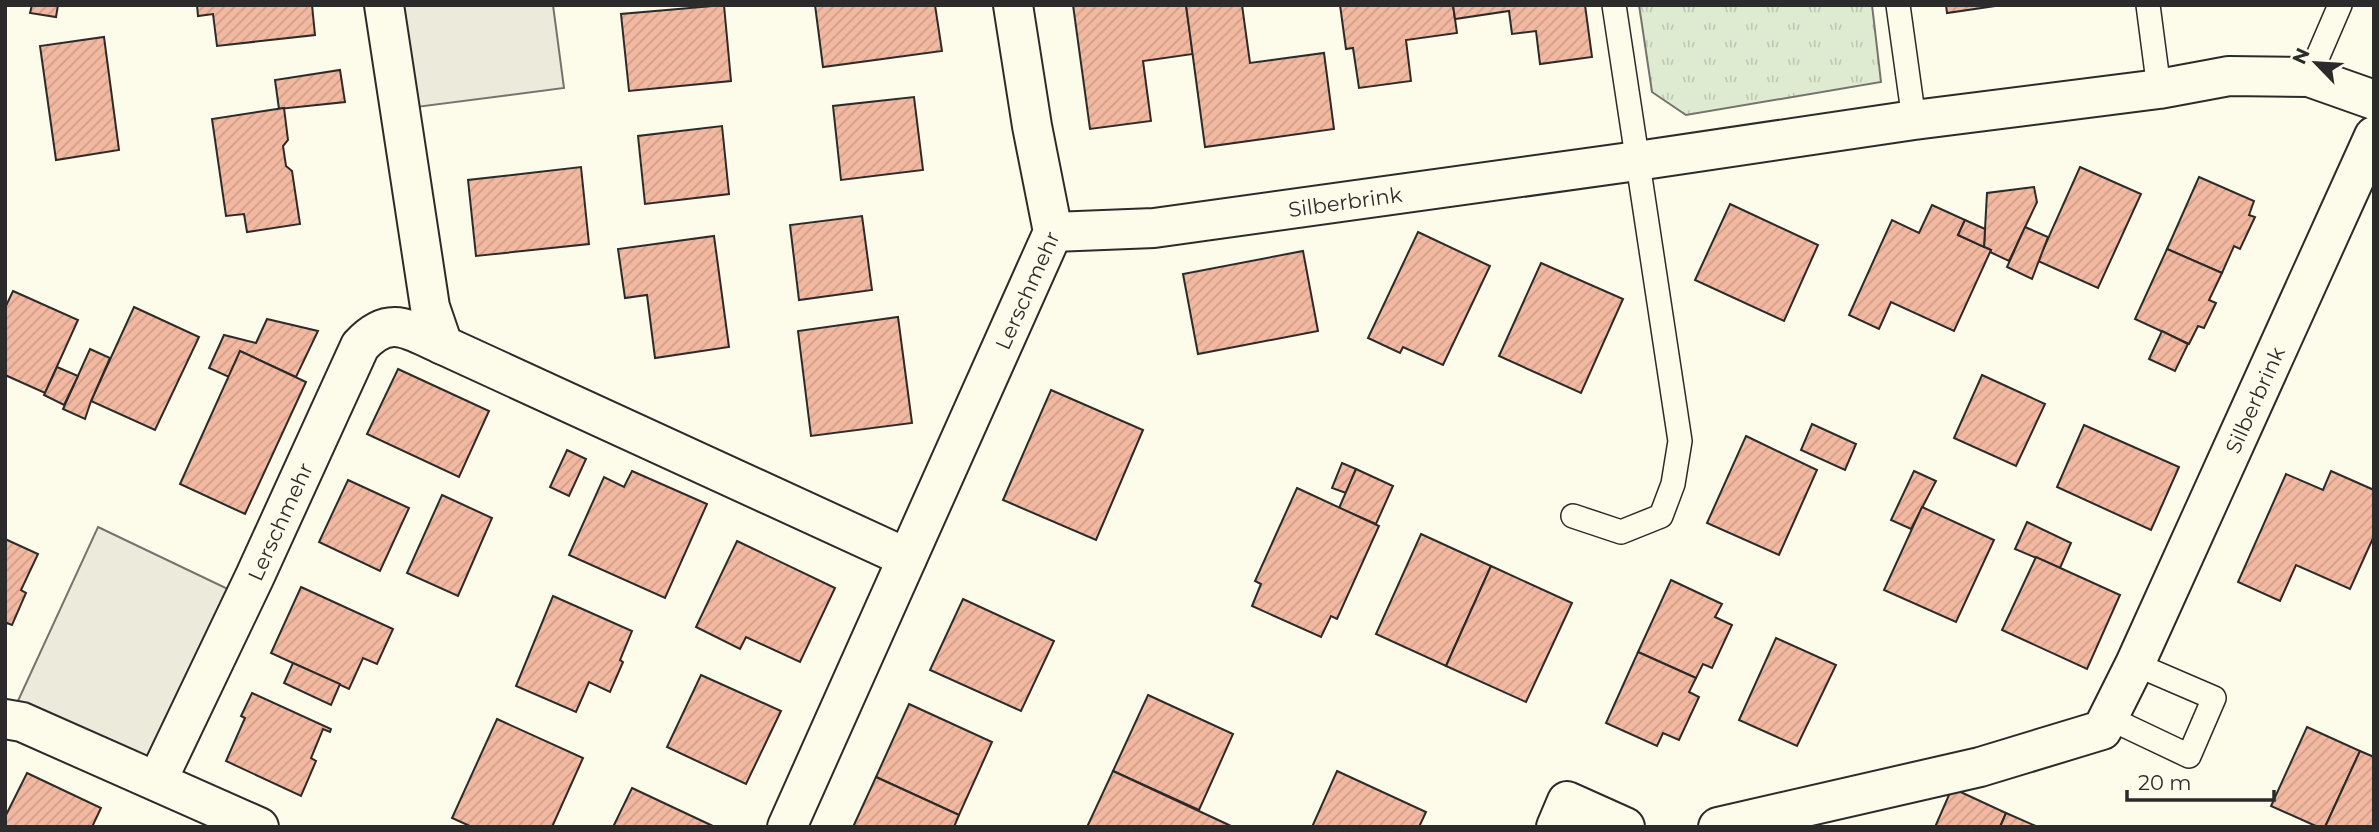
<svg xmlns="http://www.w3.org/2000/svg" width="2379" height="832" font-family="Montserrat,sans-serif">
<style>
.grass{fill:url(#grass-tufts);stroke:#74746e;stroke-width:2}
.parking{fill:#eceadb;stroke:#74746e;stroke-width:2}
.building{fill:url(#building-hatch);stroke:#2b2b2b;stroke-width:2}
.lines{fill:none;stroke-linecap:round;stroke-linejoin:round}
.service-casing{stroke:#2b2b2b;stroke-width:26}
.minor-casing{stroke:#2b2b2b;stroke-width:42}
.service{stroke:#fdfbea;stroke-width:23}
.minor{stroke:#fdfbea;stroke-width:38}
.labels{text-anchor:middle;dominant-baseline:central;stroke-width:5;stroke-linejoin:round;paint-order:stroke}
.street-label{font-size:21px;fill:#2b2b2b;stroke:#fdfbea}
</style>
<defs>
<pattern id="grass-tufts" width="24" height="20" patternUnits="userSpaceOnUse" patternTransform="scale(1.75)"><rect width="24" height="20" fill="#deebd1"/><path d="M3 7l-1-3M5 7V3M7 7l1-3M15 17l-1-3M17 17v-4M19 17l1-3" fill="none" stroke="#bfcab4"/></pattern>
<pattern id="building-hatch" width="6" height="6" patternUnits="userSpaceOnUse" patternTransform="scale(1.75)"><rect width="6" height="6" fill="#f2b8a0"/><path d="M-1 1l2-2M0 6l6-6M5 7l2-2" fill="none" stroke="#d09e8a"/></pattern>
</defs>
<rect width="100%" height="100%" fill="#fdfbea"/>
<!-- grass -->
<path class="grass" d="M1639 5H1872L1881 82 1686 115 1652 92Z"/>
<!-- parking -->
<g class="parking">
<path d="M384 5H553L564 88 401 109Z"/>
<path d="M98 527 253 601 162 802 5 729Z"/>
</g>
<!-- building -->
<g class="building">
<path d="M32 5H58L56 17 30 13Z"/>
<path d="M197 5H312L315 35 217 46 213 14 198 16Z"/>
<path d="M724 5 731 81 629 91 621 14Z"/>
<path d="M815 5H935L942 51 823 67Z"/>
<path d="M1073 5H1186L1193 54 1143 61 1151 121 1090 129Z"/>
<path d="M1186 5H1242L1250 63 1324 53 1334 129 1205 147Z"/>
<path d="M1340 5H1453L1457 33 1406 40 1411 81 1359 88 1353 48 1346 49Z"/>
<path d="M1453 5H1585L1592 57 1540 64 1536 31 1512 34 1509 11 1455 19Z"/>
<path d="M1946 5H2002L1947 13Z"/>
<path d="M104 37 119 150 56 160 40 46Z"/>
<path d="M340 70 345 102 279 109 275 80Z"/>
<path d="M914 97 923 170 841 180 833 106Z"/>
<path d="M284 108 288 140 283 146 286 166 292 171 300 224 247 232 244 214 226 216 212 119Z"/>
<path d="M722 126 729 194 645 204 638 136Z"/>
<path d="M581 167 589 244 476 256 468 180Z"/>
<path d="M2080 167 2141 194 2098 288 2038 261Z"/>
<path d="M2199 177 2254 201 2249 215 2255 217 2240 249 2234 246 2222 273 2167 249Z"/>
<path d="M2034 187 2037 202 2009 261 1990 252 1991 250 1984 247 1987 193Z"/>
<path d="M1730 204 1818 245 1784 321 1695 280Z"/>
<path d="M1932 205 1965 220 1958 235 1991 250 1954 331 1891 302 1879 329 1849 315 1892 220 1919 233Z"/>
<path d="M862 216 872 290 799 300 790 225Z"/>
<path d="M1965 220 1985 229 1984 247 1958 235Z"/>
<path d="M2025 227 2048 237 2032 279 2007 267Z"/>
<path d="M1418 232 1490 266 1443 365 1403 347 1400 353 1368 338Z"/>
<path d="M714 236 729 347 655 358 647 295 625 298 618 249Z"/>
<path d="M2167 249 2222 273 2209 300 2216 303 2204 328 2198 326 2189 344 2135 319Z"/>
<path d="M1303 251 1318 331 1198 354 1183 274Z"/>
<path d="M1541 263 1623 299 1581 393 1499 356Z"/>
<path d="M13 291 78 320 45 393 5 375V308Z"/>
<path d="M134 307 199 337 155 430 91 401Z"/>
<path d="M898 317 912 423 811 436 798 331Z"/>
<path d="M267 319 318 331 296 377 240 351 229 377 209 368 224 335 256 343Z"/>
<path d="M2162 331 2188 344 2175 371 2149 359Z"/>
<path d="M90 349 110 358 91 401 85 419 63 409Z"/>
<path d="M240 351 306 382 245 514 180 484Z"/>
<path d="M57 367 78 376 64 405 44 395Z"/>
<path d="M398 369 489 411 459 477 367 434Z"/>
<path d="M1982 375 2045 404 2016 466 1954 438Z"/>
<path d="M1051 390 1143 430 1096 540 1003 500Z"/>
<path d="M1812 424 1856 444 1845 470 1801 450Z"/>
<path d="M2084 425 2179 467 2151 530 2057 487Z"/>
<path d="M1746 436 1817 470 1779 555 1707 523Z"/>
<path d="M567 450 586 459 569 496 550 487Z"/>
<path d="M1342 463 1356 469 1346 493 1332 488Z"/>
<path d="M1356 469 1393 486 1376 524 1339 508Z"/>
<path d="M632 471 707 504 665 598 569 555 604 477 624 487Z"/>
<path d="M1914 471 1936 481 1911 529 1891 520Z"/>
<path d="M2331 471 2374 490V536L2350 589 2296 565 2280 601 2238 582 2286 474 2323 490Z"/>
<path d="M348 480 409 508 380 571 319 542Z"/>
<path d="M1297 488 1379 526 1337 619 1331 616 1321 637 1252 606 1261 584 1255 581Z"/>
<path d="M442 495 492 518 458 596 407 573Z"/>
<path d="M1922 507 1994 540 1956 622 1884 590Z"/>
<path d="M2027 522 2071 543 2060 568 2015 549Z"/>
<path d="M1421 534 1491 566 1446 666 1376 634Z"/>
<path d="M5 539 38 554 21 590 26 593 12 625 7 623 5 626Z"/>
<path d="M737 541 835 588 800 662 746 637 740 649 696 627Z"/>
<path d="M2036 557 2120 595 2087 669 2002 630Z"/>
<path d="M1491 566 1572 603 1526 702 1446 666Z"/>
<path d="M1671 580 1722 604 1715 617 1732 625 1712 668 1703 664 1696 678 1638 652Z"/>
<path d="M301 587 393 629 377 664 363 658 349 689 271 653Z"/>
<path d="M553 596 632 631 620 660 623 662 610 692 589 682 576 712 516 686Z"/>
<path d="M963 599 1054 641 1021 711 930 670Z"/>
<path d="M1776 638 1836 665 1797 746 1739 720Z"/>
<path d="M1638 652 1696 678 1689 692 1699 697 1679 740 1663 733 1657 746 1606 723Z"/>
<path d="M293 663 340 684 331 705 284 683Z"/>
<path d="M701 675 781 711 746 784 667 747Z"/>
<path d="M252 693 331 729 330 732 323 729 311 758 316 761 301 796 226 761 245 718 241 716Z"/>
<path d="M1148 695 1233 734 1199 810 1113 771Z"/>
<path d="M909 704 992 742 959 815 876 777Z"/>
<path d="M497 719 583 758 552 827H472L452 818Z"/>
<path d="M2307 727 2360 751 2325 827H2318L2271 806Z"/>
<path d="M2360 751 2374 757V827H2325Z"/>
<path d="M1113 771 1231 826V827H1087Z"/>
<path d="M1337 771 1426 812 1419 827H1312Z"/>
<path d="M27 773 101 808 92 827H5V817Z"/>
<path d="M876 777 959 815 954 827H853Z"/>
<path d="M632 788 715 827H613Z"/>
<path d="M1952 788 2006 813 2000 827H1935Z"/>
<path d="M2006 813 2038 827H2000Z"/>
</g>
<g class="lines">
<!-- service casing -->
<g class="service-casing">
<g id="service">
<path d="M1898 5 1914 120"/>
<path d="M2148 5 2159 89"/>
<path d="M2309 77 2340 5"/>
<path d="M1573 516 1621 532 1661 516 1673 484 1680 441 1614 5"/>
<path d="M2109 718 2189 756 2214 698 2135 664"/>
</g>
</g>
<!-- minor casing -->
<g class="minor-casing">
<g id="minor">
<path d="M384 5 430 307 443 345 907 558"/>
<path id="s1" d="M1053 232 1154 228 1637 161 1914 120 2159 89 2229 76 2309 77 2374 100"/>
<path d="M5 719 22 722 259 827"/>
<path id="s2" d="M157 781 255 576 360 346C390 313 409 330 443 345"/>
<path id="s3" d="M787 827 1053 232 1032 126 1013 5"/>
<path d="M1556 827 1567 801 1625 827"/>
<path id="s4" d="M1718 827 1980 767 2102 730 2135 664 2374 136"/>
</g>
</g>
<!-- service -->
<use href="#service" class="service"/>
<!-- minor -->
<use href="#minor" class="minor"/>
</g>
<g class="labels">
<!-- street labels -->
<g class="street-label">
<text stroke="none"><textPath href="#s1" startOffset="294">Silberbrink</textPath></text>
<text stroke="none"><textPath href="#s3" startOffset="588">Lerschmehr</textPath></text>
<text stroke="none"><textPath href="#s4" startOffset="760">Silberbrink</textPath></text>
<text stroke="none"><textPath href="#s2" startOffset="287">Lerschmehr</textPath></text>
</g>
</g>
<!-- border -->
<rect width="2379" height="832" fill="none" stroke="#2b2b2b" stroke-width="14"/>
<!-- north arrow -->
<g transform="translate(2316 63) rotate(295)" stroke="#fdfbea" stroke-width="5" paint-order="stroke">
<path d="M0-5L12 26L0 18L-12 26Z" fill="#2b2b2b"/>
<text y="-10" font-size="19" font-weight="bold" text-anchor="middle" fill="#2b2b2b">N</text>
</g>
<!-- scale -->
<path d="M2127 790v10h147v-10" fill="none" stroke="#2b2b2b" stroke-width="3.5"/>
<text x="2138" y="790" font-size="21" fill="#2b2b2b" stroke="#fdfbea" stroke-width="5" paint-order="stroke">20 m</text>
</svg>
